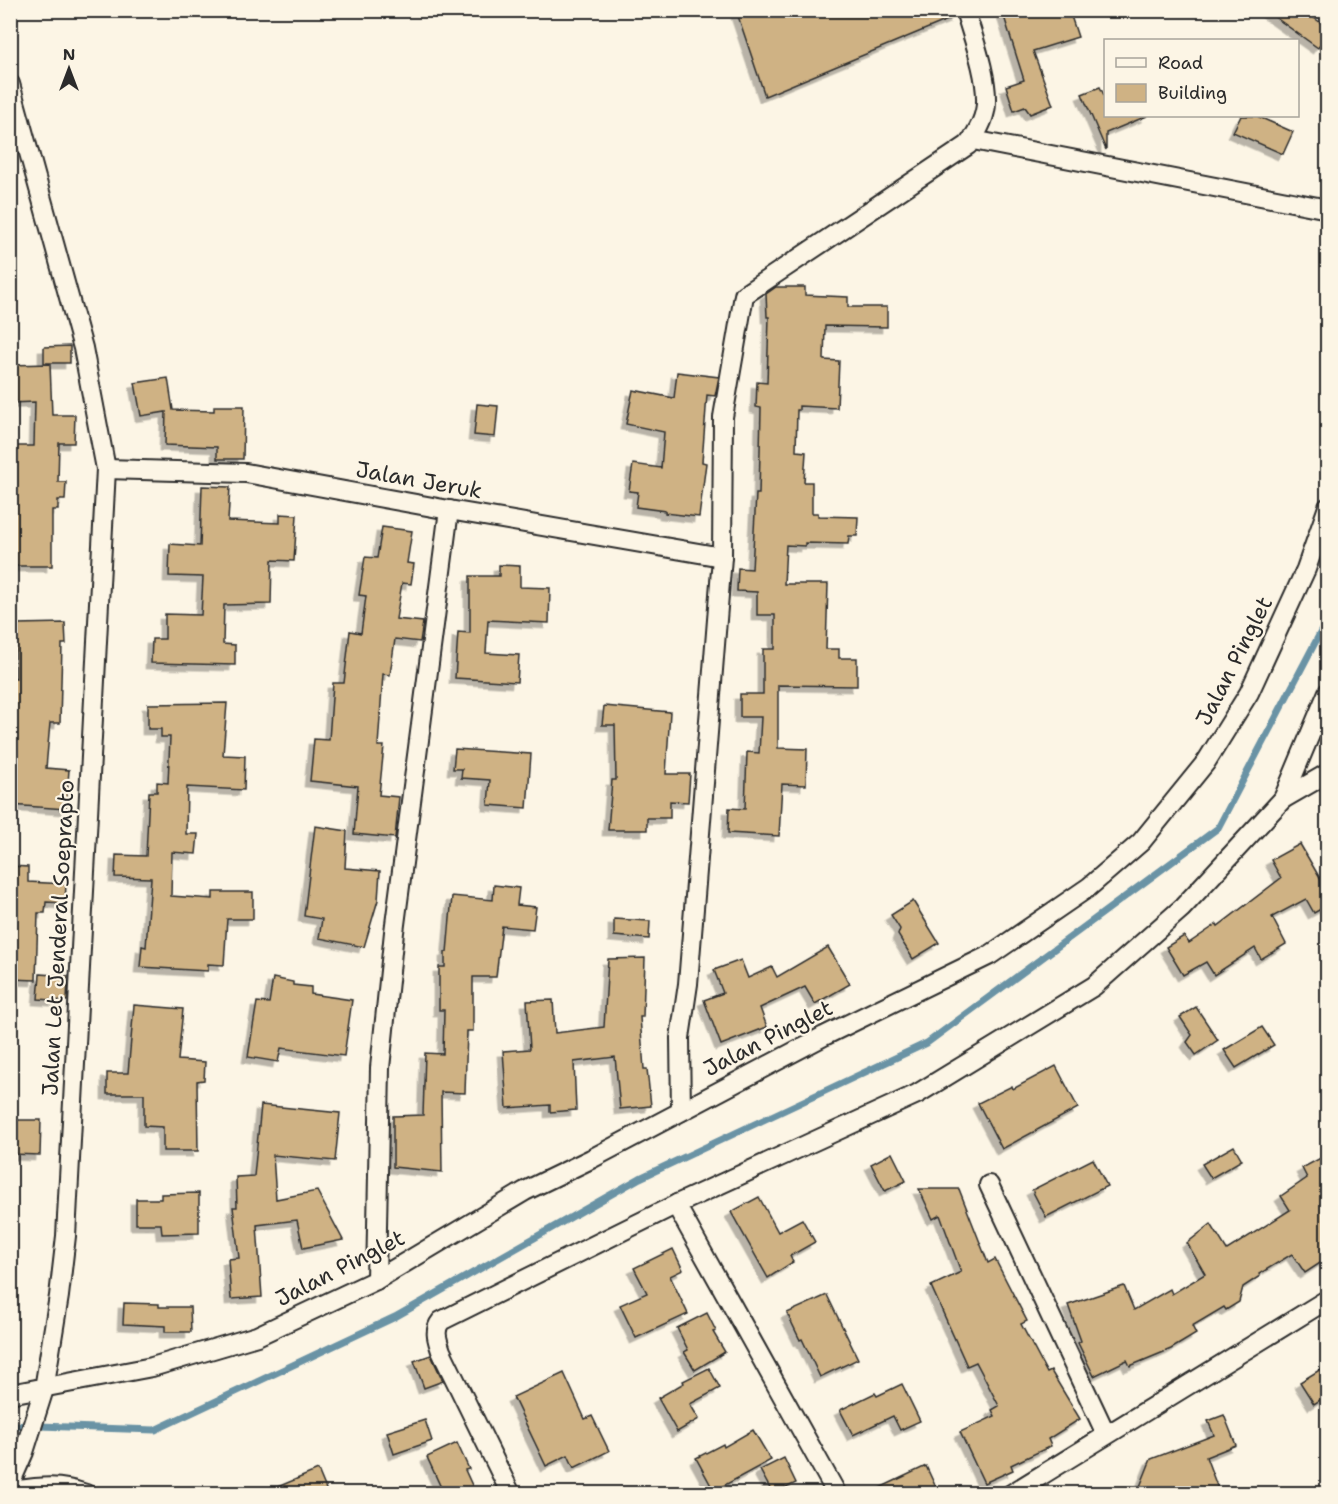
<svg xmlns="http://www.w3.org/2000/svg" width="1338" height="1504" font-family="'Shantell Sans',sans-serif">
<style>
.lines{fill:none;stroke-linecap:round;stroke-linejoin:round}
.stream{stroke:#6b93a5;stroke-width:7}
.building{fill:#cfb284;stroke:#2b2b2b;stroke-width:1.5;filter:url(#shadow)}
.minor-casing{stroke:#2b2b2b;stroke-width:22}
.minor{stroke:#fcf5e5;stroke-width:18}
.labels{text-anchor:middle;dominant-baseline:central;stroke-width:4.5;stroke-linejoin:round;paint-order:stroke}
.street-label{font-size:22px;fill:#2b2b2b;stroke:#fcf5e5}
</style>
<defs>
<filter id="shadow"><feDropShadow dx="-5.5" dy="5.5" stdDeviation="0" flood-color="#0004"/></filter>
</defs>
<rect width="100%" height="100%" fill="#fcf5e5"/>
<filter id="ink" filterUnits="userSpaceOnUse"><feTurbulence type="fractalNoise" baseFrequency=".0167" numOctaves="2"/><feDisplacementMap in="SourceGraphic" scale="12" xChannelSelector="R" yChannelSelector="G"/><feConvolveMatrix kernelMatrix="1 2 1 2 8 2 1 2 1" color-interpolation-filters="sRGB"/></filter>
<g filter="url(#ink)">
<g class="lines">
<!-- stream -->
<path class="stream" d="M10 1425 155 1430 395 1317 640 1178 927 1043 1218 828 1328 618"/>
</g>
<!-- building -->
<g class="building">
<path d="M736 10H954L955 17 765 96Z"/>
<path d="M1002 10H1069L1078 37 1033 51 1053 105 1030 114 1025 107 1014 111 1006 86 1024 80Z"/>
<path d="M1265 10H1303L1328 28V34L1318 48Z"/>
<path d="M1100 87 1106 99V116H1147L1106 133V150L1082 94Z"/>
<path d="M1241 116H1257L1293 132 1283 154 1233 132Z"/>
<path d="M776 287H805V295L848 297V307H887V327L825 326 824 360 839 361 837 408 799 406V410H797L796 451 806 452 804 482H812V513H818V516L858 517 857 536H849L848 544 805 543V546L786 545 784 584H828L826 649H839V658H857V686L778 685V748L807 749 806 785 782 784 779 836 728 833 729 808 745 809 747 752 759 753 761 717H740V694H763V649H775V615H757V592L737 591 738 568 752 569 756 494H759L761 408 756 407 757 382 767 383 769 317H767L766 294Z"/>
<path d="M70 346V363H44V347Z"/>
<path d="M50 364 52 415H75L74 443H59L58 482H66L65 500H58V510H52V566H10V446H34L35 402 10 403V365Z"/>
<path d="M677 372 719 377 715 396 707 395 702 462 706 463 699 517 665 513V511L636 507 638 492 629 491 633 464 661 468 664 432 626 424 633 390 674 398Z"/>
<path d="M168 378 173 410 214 411V406H244L243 459H217V447L165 445 166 412 141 416 135 383Z"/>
<path d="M477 404 498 406 495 437 474 435Z"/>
<path d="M202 486 230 487 228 521 280 523V514L297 515 294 561 272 560 271 604 224 605 223 644 235 645V665L151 663 152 639H165V614L201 615 203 577 169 576 170 544 200 546Z"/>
<path d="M382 527 412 531 407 563 414 564 411 584 402 583 396 619 423 622 420 642 395 639 390 675 383 674 378 746H384L379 795 399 797 395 838 354 834 358 786 310 781 314 739 329 740 333 683H344L350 631 361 633 366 596 359 595 365 557 377 558Z"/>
<path d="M499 565 520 566V587L550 588 549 623 488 620 486 653 519 655 517 682 455 678 458 632 470 633V576H499Z"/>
<path d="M65 623 66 644H62L60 723H50L46 768 69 770 66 809 10 805V764L14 722H10V677L16 678V624Z"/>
<path d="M227 703 223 755 245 756 244 790 187 787 186 834H198L196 854 172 852 171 896 213 899V892H253V919H227L224 965 208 964V971L140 967 142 946 146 947 151 878 115 877 116 855 146 856 149 792H157V782L168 783 170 737H161V729H148V704Z"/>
<path d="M604 706 670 712 666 774H690L688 802 670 801V818H647V830H608L612 780H616L615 725H602Z"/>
<path d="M455 749 531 754 527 808 488 805 490 780 461 778 462 769H453Z"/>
<path d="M315 826 347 831 345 868 380 871 378 900 364 947 319 938 322 919 304 916Z"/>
<path d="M1300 844 1328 892V905L1314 913 1306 899 1272 917 1286 944 1261 959 1255 948 1214 975 1206 962 1183 975 1166 947 1184 936 1189 943 1217 924 1218 926 1281 878 1271 860Z"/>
<path d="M10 866 28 867V882L66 884 65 903 46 902 45 913H38L36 980 10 979Z"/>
<path d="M494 885 519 888 517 905 536 907 533 929 502 926 496 977H473V1031H467L465 1093 441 1092 442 1172 393 1167V1116L423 1115 425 1053 443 1054 444 1010H439V967H445V952H447L452 896 493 900Z"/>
<path d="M913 901 939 943 913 959 898 935 900 929 891 915Z"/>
<path d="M614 919 650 921 649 939 614 936Z"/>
<path d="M828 947 850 984 815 1004 805 987 760 1008 767 1027 721 1045 704 1000 723 993 714 970 741 960 748 978 772 967 777 977Z"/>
<path d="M645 958 643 1017H640L644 1069H647L651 1106 620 1109 615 1057 574 1062 576 1110 550 1112V1105L507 1108 503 1051 530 1049 527 1001 553 1000 555 1033 604 1027 608 959Z"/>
<path d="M40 974 68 976 67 1001 38 999Z"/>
<path d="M273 978 293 982V985L311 987V994L352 1000 344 1056 281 1048 278 1062 248 1057 257 1002 269 1003Z"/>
<path d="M134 1005 183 1009 178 1060 205 1062 204 1080 197 1081 198 1151H163V1127L144 1126V1094H107V1073H128Z"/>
<path d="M1196 1007 1218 1040 1196 1055 1187 1042 1192 1035 1180 1017Z"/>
<path d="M1262 1027 1274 1045 1236 1068 1224 1050Z"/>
<path d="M1056 1066 1078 1108 1002 1149 978 1103 1012 1086 1013 1089Z"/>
<path d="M261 1105 340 1113 335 1161 273 1155 276 1199 317 1191 343 1240 303 1248 297 1220 257 1225 262 1297 231 1299 228 1259 239 1258 233 1207H237L236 1177 254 1176Z"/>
<path d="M10 1120H41L40 1155 10 1154Z"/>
<path d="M1234 1146 1242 1160 1211 1178 1202 1164Z"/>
<path d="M892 1153 906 1181 885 1191 871 1164Z"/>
<path d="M1328 1154V1258L1305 1273 1292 1254 1259 1274 1260 1276 1243 1287 1239 1302 1226 1310 1224 1307 1192 1326 1196 1334 1171 1349 1130 1366 1127 1360 1094 1376 1078 1343 1081 1341 1068 1305 1124 1286 1134 1310 1170 1289 1172 1294 1205 1274 1187 1243 1211 1224 1227 1250 1290 1210 1281 1196 1307 1178 1302 1168Z"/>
<path d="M1093 1159 1107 1186 1046 1217 1032 1190Z"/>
<path d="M919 1189H959L988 1263 995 1259 1027 1321 1021 1324 1047 1373 1051 1371 1080 1419 1048 1439 1051 1446 1011 1465 1013 1470 984 1483 960 1432 995 1416 992 1410 999 1406 976 1362 967 1366 931 1286 961 1272 940 1215 933 1219Z"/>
<path d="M199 1193V1233L162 1234 161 1224H136V1199H161V1194Z"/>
<path d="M759 1197 778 1232 802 1219 815 1242 790 1256 793 1262 768 1278 731 1212Z"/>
<path d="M673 1249 683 1270 670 1276 688 1314 636 1338 620 1305 647 1293 634 1268Z"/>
<path d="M827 1295 858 1359 820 1377 802 1339 800 1340 787 1313Z"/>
<path d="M124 1303 159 1304V1307H190L191 1332H165V1326L123 1324Z"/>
<path d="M707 1313 716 1331 713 1332 725 1352 695 1370 684 1352 688 1350 677 1328Z"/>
<path d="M431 1355 443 1381 424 1388 414 1361Z"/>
<path d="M709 1368 720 1388 690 1404 699 1419 677 1432 658 1398 684 1383 683 1381Z"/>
<path d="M1321 1369 1328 1378V1395L1314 1404 1300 1382Z"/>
<path d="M564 1373 585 1419 592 1416 609 1451 574 1468 568 1455 546 1466 513 1397Z"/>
<path d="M902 1384 920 1421 900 1430 893 1416 853 1435 840 1410 875 1393 877 1396Z"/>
<path d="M1224 1415 1236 1445 1206 1457 1220 1494H1137L1151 1459 1214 1435 1208 1421Z"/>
<path d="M425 1420 432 1441 394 1454 387 1432Z"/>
<path d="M753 1430 771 1460 714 1491 696 1458 723 1444 724 1447Z"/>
<path d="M457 1443 469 1469 465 1470 476 1494H444L427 1457Z"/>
<path d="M784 1458 796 1483 773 1494 760 1470Z"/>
<path d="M926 1466 939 1494H867Z"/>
<path d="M318 1470 328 1494H263V1493Z"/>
</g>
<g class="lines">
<!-- minor casing -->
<g class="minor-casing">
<g id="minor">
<path d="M10 84 83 348 106 469 66 1236 59 1296 44 1389 24 1452 10 1484"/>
<path d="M973 140 1328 209"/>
<path d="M106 469 246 473 449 510 722 557"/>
<path d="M1283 799 1328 773"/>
<path d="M681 1111 680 1038 688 984 722 557 723 417 744 295 968 145C977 133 986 118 986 102 987 74 973 38 965 10"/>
<path d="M989 1185 1106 1434"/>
<path d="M677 1204 680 1212 837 1494"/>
<path d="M376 1280 380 1068 394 932 449 510"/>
<path d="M10 1394 152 1367 257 1336 376 1280 525 1191 591 1159 824 1036 990 955 1089 887 1141 842 1206 762 1249 693 1306 569 1328 507"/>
<path d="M10 1491C40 1487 58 1484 86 1494"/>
<path d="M511 1494 441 1351C438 1341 433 1331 441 1321L677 1204 917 1094 1094 986 1182 908 1283 799 1328 692"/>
<path d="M1011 1494 1328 1299"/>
</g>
</g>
<!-- minor -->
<use href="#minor" class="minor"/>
</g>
</g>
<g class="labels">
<!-- street labels -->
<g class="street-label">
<text transform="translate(419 480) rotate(10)">Jalan Jeruk</text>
<text transform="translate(1234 661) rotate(-63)">Jalan Pinglet</text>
<text transform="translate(58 938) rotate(-87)">Jalan Let Jenderal Soeprapto</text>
<text transform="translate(768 1038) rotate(-27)">Jalan Pinglet</text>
<text transform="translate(340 1268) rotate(-27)">Jalan Pinglet</text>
</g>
</g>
<!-- margin -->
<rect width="1338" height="1504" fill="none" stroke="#fcf5e5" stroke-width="36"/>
<rect x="18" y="18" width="1302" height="1468" fill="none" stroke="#2b2b2b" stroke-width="2" filter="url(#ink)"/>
<!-- legend -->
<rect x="1104" y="39" width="195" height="78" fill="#fcf5e5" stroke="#a8a49b" stroke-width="1.5"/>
<rect x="1116" y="58" width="30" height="9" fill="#fcf5e5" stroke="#a8a49b" stroke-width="1.5"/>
<text x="1158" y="69" font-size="18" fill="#2b2b2b">Road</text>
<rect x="1116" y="84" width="30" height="18" fill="#cfb284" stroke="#a8a49b" stroke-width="1.5"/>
<text x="1158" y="99" font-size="18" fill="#2b2b2b">Building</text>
<!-- north arrow -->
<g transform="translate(69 69)" stroke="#fcf5e5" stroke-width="4.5" paint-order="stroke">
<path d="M0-4.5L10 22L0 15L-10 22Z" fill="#2b2b2b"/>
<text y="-9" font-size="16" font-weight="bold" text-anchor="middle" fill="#2b2b2b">N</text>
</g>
</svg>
